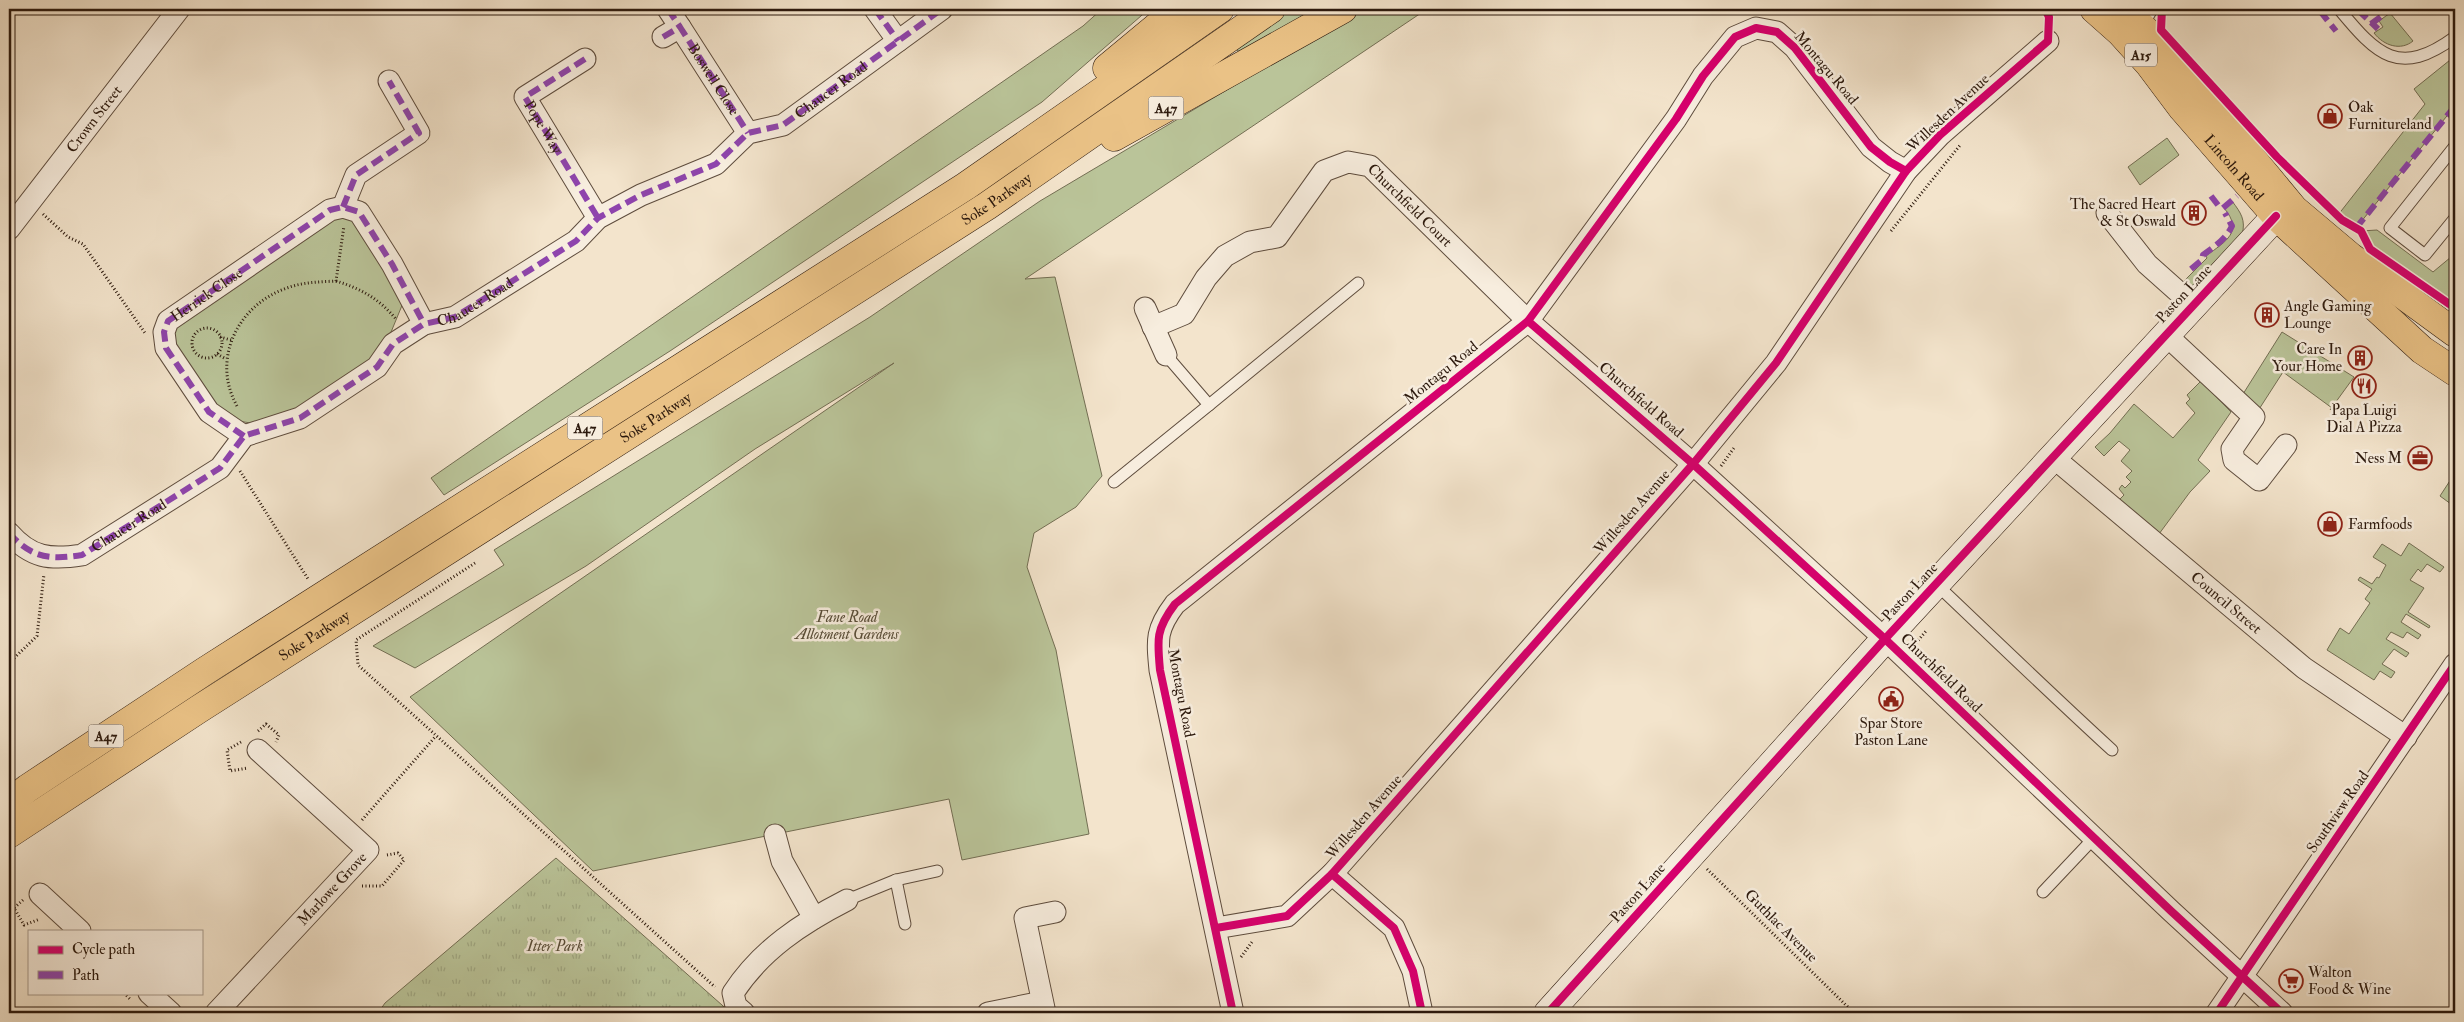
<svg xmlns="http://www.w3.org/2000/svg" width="2464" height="1022" font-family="'IM FELL Double Pica',serif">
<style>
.green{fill:#bac499;stroke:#736e53}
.park{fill:url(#park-tufts);stroke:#736e53}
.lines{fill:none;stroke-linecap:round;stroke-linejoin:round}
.lane-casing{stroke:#5e4c3d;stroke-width:13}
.street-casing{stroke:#5e4c3d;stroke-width:23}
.secondary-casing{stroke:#2c190d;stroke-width:29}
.highway-casing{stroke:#2c190d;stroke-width:29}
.path{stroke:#2c190d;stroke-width:3;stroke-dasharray:1 2.5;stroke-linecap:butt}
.lane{stroke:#f7edde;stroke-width:11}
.street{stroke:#f7edde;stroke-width:21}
.secondary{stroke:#f7edde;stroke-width:28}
.highway{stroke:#eac286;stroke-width:28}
.quiet{stroke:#8e44ad;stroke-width:6;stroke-dasharray:12 6;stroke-linecap:butt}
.cycleway-casing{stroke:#f7edde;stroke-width:11}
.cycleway{stroke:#d6006c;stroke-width:8}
.labels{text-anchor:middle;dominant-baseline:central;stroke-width:5;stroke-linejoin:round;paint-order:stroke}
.shield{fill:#f7edde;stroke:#69594c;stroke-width:1}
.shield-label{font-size:14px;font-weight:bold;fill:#2c190d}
.street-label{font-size:15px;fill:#2c190d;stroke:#f7edde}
.poi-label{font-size:15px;fill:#2c190d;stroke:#f7edde;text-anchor:start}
.park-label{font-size:15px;font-style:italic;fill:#574c37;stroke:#f7edde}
</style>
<defs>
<pattern id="park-tufts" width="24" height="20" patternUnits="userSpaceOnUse" patternTransform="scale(1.25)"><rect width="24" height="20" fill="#bac499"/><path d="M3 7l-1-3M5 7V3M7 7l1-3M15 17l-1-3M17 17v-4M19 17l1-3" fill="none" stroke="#a0a883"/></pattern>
</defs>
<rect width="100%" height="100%" fill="#f3e4cc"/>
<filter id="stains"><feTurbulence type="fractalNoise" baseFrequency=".004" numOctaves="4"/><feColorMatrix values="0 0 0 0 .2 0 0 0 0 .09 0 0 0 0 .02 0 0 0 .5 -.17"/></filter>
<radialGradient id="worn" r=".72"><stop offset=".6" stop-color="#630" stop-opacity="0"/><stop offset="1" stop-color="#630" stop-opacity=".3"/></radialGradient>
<!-- green -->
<g class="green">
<path d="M1102 9H1149L1042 102 670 351 444 495 431 478 1083 26Z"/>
<path d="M1291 9H1315L1240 52 1234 48Z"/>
<path d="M1363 9H1427L1025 279 1055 277 1102 476 1076 507 1034 533 1027 567 1056 650 1089 834 962 860 949 799 593 871 410 697 894 363 755 449 586 566 415 668 373 646 504 565 494 550 870 317 1040 201Z"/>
<path d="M2390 13 2413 41C2401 51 2384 46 2374 33L2383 27 2379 21Z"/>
<path d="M2455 56V106L2356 228 2338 215 2425 104 2414 89Z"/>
<path d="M2167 138 2179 155 2140 185 2128 167Z"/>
<path d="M2232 201C2241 213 2246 220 2242 235L2188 292 2181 284 2207 258 2206 256C2226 241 2244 232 2224 208Z"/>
<path d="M338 218H348L356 222 403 303 389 337 373 360 289 415 257 424 232 420 218 411 172 346V327L328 222Z"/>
<path d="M2377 230 2433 272 2451 257 2454 260C2453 264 2455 299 2455 308L2370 249 2361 231Z"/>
<path d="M2282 332 2354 377 2330 410 2332 408 2283 372 2254 417 2238 402Z"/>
<path d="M2201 381 2231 412 2198 460 2210 471 2190 492 2159 534 2118 501 2124 495 2119 489 2122 485 2125 488 2131 482 2126 477 2132 471 2121 461 2130 450 2119 441 2104 456 2095 447 2110 433 2134 404 2173 438 2195 413 2186 403 2190 399 2187 395Z"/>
<path d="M2455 473V507L2440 496Z"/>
<path d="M2409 543 2444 567 2440 572 2427 564 2421 572 2418 569 2410 580 2424 588 2408 612 2430 626 2429 628 2406 614 2401 622 2421 635 2418 639 2407 632 2403 638 2391 632 2386 639 2409 653 2406 657 2394 649 2382 664 2395 672 2391 678 2380 671 2374 680 2327 650 2340 628 2349 634 2370 603 2365 599 2372 589 2358 580 2360 577 2372 584 2377 577 2379 578 2386 565 2373 557 2382 544 2401 556Z"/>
</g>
<!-- park -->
<path class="park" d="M556 858 731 1013H378L385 1003Z"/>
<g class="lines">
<!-- lane casing -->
<g class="lane-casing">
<g id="lane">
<path d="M2339 9C2377 55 2399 78 2455 37"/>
<path d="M2142 27 2152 9"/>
<path d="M2455 146 2390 228 2425 255 2455 218"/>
<path d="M1166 355 1209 405 1358 283"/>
<path d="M1114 482 1209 405"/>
<path d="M1936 584C1995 640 2052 695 2112 750"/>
<path d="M896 880 905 924"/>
<path d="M2043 892 2094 838"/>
<path d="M847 900 896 880 937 871"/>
</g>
</g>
<!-- street casing -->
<g class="street-casing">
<g id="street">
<path d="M668 9 680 27"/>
<path d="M875 9 898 41"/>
<path d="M663 37 680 27 748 133"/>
<path d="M585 59 525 97 598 218"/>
<path d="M343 207 356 175 419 133 389 81"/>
<path d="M2107 213 2147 264 2193 305"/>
<path id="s1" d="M9 229 179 9"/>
<path d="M1145 308 1166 355"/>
<path id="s2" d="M1153 327 1184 314 1206 278 1225 256 1250 242 1277 237 1324 171 1348 162 1370 166 1528 321 1693 464 1885 639 2171 911 2282 1013"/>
<path d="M2165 334 2254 417 2232 449 2234 460 2259 480 2286 445"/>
<path d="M244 436 209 412 166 348 164 332 168 321 330 210 343 207 359 212 392 264 424 324"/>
<path id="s3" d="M2054 458 2304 668 2406 737"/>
<path id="s4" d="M9 533C31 558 50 560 82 555L220 468 244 436 300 418 377 367 393 344 424 324 455 317 576 241 598 218 641 195 716 164 748 133 783 125 942 9"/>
<path d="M775 835 782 861 814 918"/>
<path d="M1332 874 1394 928 1413 971 1422 1013"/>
<path d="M40 894 80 931"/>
<path d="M1216 928 1287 916 1332 874 1693 464 1776 363 1906 171 1940 135 2048 41"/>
<path d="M149 993 171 1013"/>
<path id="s5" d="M216 1013 368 850 258 750"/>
<path d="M744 1013 736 1006 733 993C761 950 802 923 847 900"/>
<path d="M988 1013 1042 1002"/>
<path d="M1045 1013 1025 918 1055 912"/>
<path d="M1233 1013 1160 670C1157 639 1156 629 1175 604L1528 321 1676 119 1703 76 1735 37 1756 28 1777 32 1795 48 1871 147 1890 162 1906 171"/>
<path d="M2217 1013 2455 664"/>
</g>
</g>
<!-- secondary casing -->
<g class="secondary-casing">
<path id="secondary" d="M1548 1013 1885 639 2276 216"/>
</g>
<!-- highway casing -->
<g class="highway-casing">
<g id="highway">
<path id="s6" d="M2094 9 2121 33 2149 64 2182 108 2276 216 2422 350 2455 372"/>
<path d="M2124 9 2149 34 2294 209 2351 257 2455 333"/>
<path d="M1107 68 1178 9"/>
<path d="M1114 137 1343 9"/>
<path d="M9 803 28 788 205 671 966 186 1220 9"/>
<path id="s7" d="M9 834 199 709 987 206 1271 9"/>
</g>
</g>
<!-- path -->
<g class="path">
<path d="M43 214 68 237 83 244 145 333"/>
<path d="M1891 231 1961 144"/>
<path d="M336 281C362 289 379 299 396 319"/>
<circle cx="207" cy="343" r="15"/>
<path d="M220 337 231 340"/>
<path d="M217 354 226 359"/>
<path d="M237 406C211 360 237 305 287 288 303 282 319 282 336 281L344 226"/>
<path d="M1721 466 1734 448"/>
<path d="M240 471 308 579"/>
<path d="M475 563 356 640 358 665 715 987"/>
<path d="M1916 643 1926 631"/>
<path d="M9 663 37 636 44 574"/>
<path d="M258 731 266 724 279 735 276 742"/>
<path d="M241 742 227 750 230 771 248 768"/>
<path d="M362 820 436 736"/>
<path d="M1707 869 1854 1013"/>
<path d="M362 886H382L404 860 398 853 387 855"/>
<path d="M23 900 14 908 24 925 40 919"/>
<path d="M1241 957 1252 942"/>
<path d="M124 993 130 999"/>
</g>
<!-- lane -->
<use href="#lane" class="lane"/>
<!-- street -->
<use href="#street" class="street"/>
<!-- secondary -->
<use href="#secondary" class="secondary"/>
<!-- highway -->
<use href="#highway" class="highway"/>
<!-- quiet -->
<g class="quiet">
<path d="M668 9 680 27"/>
<path d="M875 9 898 41"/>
<path d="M2358 10 2378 29"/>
<path d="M2320 11 2336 31"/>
<path d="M2371 24 2391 9"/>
<path id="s8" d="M663 37 680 27 748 133"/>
<path id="s9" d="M585 59 525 97 598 218"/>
<path d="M2211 196 2218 205"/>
<path d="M343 207 356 175 419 133 389 81"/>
<path d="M2223 208 2237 196"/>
<path d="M2356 228 2455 106"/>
<path d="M2191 269 2202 260 2203 255C2215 246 2226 239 2232 226L2225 213"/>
<path id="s10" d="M244 436 209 412 166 348 164 332 168 321 330 210 343 207 359 212 392 264 424 324"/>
<path d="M9 533C31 558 50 560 82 555L220 468 244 436 300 418 377 367 393 344 424 324 455 317 576 241 598 218 641 195 716 164 748 133 783 125 942 9"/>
</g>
<!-- cycleway casing -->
<g class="cycleway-casing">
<g id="cycleway">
<path d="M2162 9 2161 30 2277 157 2342 220 2361 231 2370 249 2455 308"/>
<path d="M1528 321 1693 464 1885 639 2171 911 2282 1013"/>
<path d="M1332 874 1394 928 1413 971 1422 1013"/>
<path d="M1216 928 1287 916 1332 874 1693 464 1776 363 1906 171 1940 135 2048 41 2049 17 2045 9"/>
<path d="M1233 1013 1160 670C1157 639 1156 629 1175 604L1528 321 1676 119 1703 76 1735 37 1756 28 1777 32 1795 48 1871 147 1890 162 1906 171"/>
<path d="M1548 1013 1885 639 2276 216"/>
<path d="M2217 1013 2455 664"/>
</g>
</g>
<!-- cycleway -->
<use href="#cycleway" class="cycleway"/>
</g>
<!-- icons -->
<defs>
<g id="shop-ring" transform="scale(1.25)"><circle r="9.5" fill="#f7edde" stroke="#8f2418" stroke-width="1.5"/><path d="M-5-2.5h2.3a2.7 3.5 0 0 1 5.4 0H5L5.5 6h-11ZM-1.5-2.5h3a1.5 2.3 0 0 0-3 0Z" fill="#8f2418"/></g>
<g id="building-ring" transform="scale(1.25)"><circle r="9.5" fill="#f7edde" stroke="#8f2418" stroke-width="1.5"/><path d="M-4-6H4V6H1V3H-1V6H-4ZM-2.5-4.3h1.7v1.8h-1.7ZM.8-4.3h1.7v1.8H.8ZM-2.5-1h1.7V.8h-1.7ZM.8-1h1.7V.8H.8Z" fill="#8f2418"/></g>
<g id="restaurant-ring" transform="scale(1.25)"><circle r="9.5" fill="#f7edde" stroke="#8f2418" stroke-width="1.5"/><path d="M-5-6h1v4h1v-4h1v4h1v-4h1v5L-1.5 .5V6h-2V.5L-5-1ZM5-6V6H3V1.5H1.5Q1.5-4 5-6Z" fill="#8f2418"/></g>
<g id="office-ring" transform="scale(1.25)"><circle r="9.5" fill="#f7edde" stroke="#8f2418" stroke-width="1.5"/><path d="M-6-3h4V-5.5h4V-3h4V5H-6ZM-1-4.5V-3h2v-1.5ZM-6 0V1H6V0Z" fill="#8f2418"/></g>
<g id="civic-ring" transform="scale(1.25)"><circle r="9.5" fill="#f7edde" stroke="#8f2418" stroke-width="1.5"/><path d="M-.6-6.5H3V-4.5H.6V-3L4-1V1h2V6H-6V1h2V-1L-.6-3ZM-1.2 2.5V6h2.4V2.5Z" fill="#8f2418"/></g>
<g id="supermarket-ring" transform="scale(1.25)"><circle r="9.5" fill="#f7edde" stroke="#8f2418" stroke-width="1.5"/><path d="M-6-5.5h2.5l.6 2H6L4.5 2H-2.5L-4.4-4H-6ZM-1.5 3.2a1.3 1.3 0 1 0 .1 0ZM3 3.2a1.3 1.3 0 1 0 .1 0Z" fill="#8f2418"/></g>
</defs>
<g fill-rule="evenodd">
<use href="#shop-ring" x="2330" y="116"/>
<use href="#building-ring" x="2194" y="213"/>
<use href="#building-ring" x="2267" y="315"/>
<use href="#building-ring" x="2360" y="358"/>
<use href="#restaurant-ring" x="2364" y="386"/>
<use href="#office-ring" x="2420" y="458"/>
<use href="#shop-ring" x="2330" y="524"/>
<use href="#civic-ring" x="1891" y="699"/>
<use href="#supermarket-ring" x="2291" y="981"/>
</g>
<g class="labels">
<!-- shield labels -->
<g class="shield">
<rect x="2125" y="43.5" width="32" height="23" rx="4"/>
<rect x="1148.5" y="96.5" width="35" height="23" rx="4"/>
<rect x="567.5" y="416.5" width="35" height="23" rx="4"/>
<rect x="88.5" y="724.5" width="35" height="23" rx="4"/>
</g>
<g class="shield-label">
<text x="2141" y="55">A15</text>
<text x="1166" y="108">A47</text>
<text x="585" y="428">A47</text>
<text x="106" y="736">A47</text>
</g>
<!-- street labels -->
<g class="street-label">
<text transform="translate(1826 68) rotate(50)">Montagu Road</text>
<text stroke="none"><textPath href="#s8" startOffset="82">Boswell Close</textPath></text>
<text stroke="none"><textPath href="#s4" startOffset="976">Chaucer Road</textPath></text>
<text transform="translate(1948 113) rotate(-43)">Willesden Avenue</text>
<text stroke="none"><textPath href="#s1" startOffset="139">Crown Street</textPath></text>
<text stroke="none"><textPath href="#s9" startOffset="106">Pope Way</textPath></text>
<text stroke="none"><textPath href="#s6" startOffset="212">Lincoln Road</textPath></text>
<text stroke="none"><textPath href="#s7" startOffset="1174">Soke Parkway</textPath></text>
<text stroke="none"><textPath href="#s2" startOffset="346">Churchfield Court</textPath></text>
<text transform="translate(2184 294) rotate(-47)">Paston Lane</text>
<text stroke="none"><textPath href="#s10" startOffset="194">Herrick Close</textPath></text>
<text stroke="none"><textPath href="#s4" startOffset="556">Chaucer Road</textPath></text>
<text transform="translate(1441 373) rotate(-39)">Montagu Road</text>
<text transform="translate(1641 400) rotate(41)">Churchfield Road</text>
<text stroke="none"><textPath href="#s7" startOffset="769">Soke Parkway</textPath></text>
<text transform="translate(1632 512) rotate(-49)">Willesden Avenue</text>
<text stroke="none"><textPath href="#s4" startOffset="136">Chaucer Road</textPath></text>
<text transform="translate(1910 592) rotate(-47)">Paston Lane</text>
<text stroke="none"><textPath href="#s3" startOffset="225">Council Street</textPath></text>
<text stroke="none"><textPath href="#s7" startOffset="364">Soke Parkway</textPath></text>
<text transform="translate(1941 673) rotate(44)">Churchfield Road</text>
<text transform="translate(1181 693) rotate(79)">Montagu Road</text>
<text transform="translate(2338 812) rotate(-55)">Southview Road</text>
<text transform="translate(1364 817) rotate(-49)">Willesden Avenue</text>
<text stroke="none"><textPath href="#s5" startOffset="170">Marlowe Grove</textPath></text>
<text transform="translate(1638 893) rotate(-48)">Paston Lane</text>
<text transform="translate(1781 926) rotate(45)">Guthlac Avenue</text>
</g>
<!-- poi labels -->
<g class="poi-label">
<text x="2348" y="107">Oak<tspan x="2348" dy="17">Furnitureland</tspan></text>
<text x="2176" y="204" text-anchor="end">The Sacred Heart<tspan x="2176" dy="17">&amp; St Oswald</tspan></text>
<text x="2284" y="306">Angle Gaming<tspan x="2284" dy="17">Lounge</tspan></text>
<text x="2342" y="349" text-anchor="end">Care In<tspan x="2342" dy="17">Your Home</tspan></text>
<text x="2364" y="410" text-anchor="middle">Papa Luigi<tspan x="2364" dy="17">Dial A Pizza</tspan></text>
<text x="2402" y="458" text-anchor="end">Ness M</text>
<text x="2348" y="524">Farmfoods</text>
<text x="1891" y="723" text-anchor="middle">Spar Store<tspan x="1891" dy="17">Paston Lane</tspan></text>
<text x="2308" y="972">Walton<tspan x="2308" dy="17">Food &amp; Wine</tspan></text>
</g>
<!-- park labels -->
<g class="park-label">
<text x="847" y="617">Fane Road<tspan x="847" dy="17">Allotment Gardens</tspan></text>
<text x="555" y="946">Itter Park</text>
</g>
</g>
<!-- margin -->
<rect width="2464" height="1022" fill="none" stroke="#f3e4cc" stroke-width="30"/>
<rect x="10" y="10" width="2444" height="1002" fill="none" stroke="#2c190d" stroke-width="2.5"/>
<rect x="15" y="15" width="2434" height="992" fill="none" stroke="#2c190d"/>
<!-- legend -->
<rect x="28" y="930" width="175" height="65" fill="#f7edde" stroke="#a6988a"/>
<rect x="38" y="946" width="25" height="8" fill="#d6006c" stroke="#a6988a"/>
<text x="72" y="954" font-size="15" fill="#2c190d">Cycle path</text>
<rect x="38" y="971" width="25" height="8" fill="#8e44ad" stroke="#a6988a"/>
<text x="72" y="980" font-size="15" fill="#2c190d">Path</text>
<rect width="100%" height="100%" filter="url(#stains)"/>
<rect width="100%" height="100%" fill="url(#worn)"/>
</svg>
